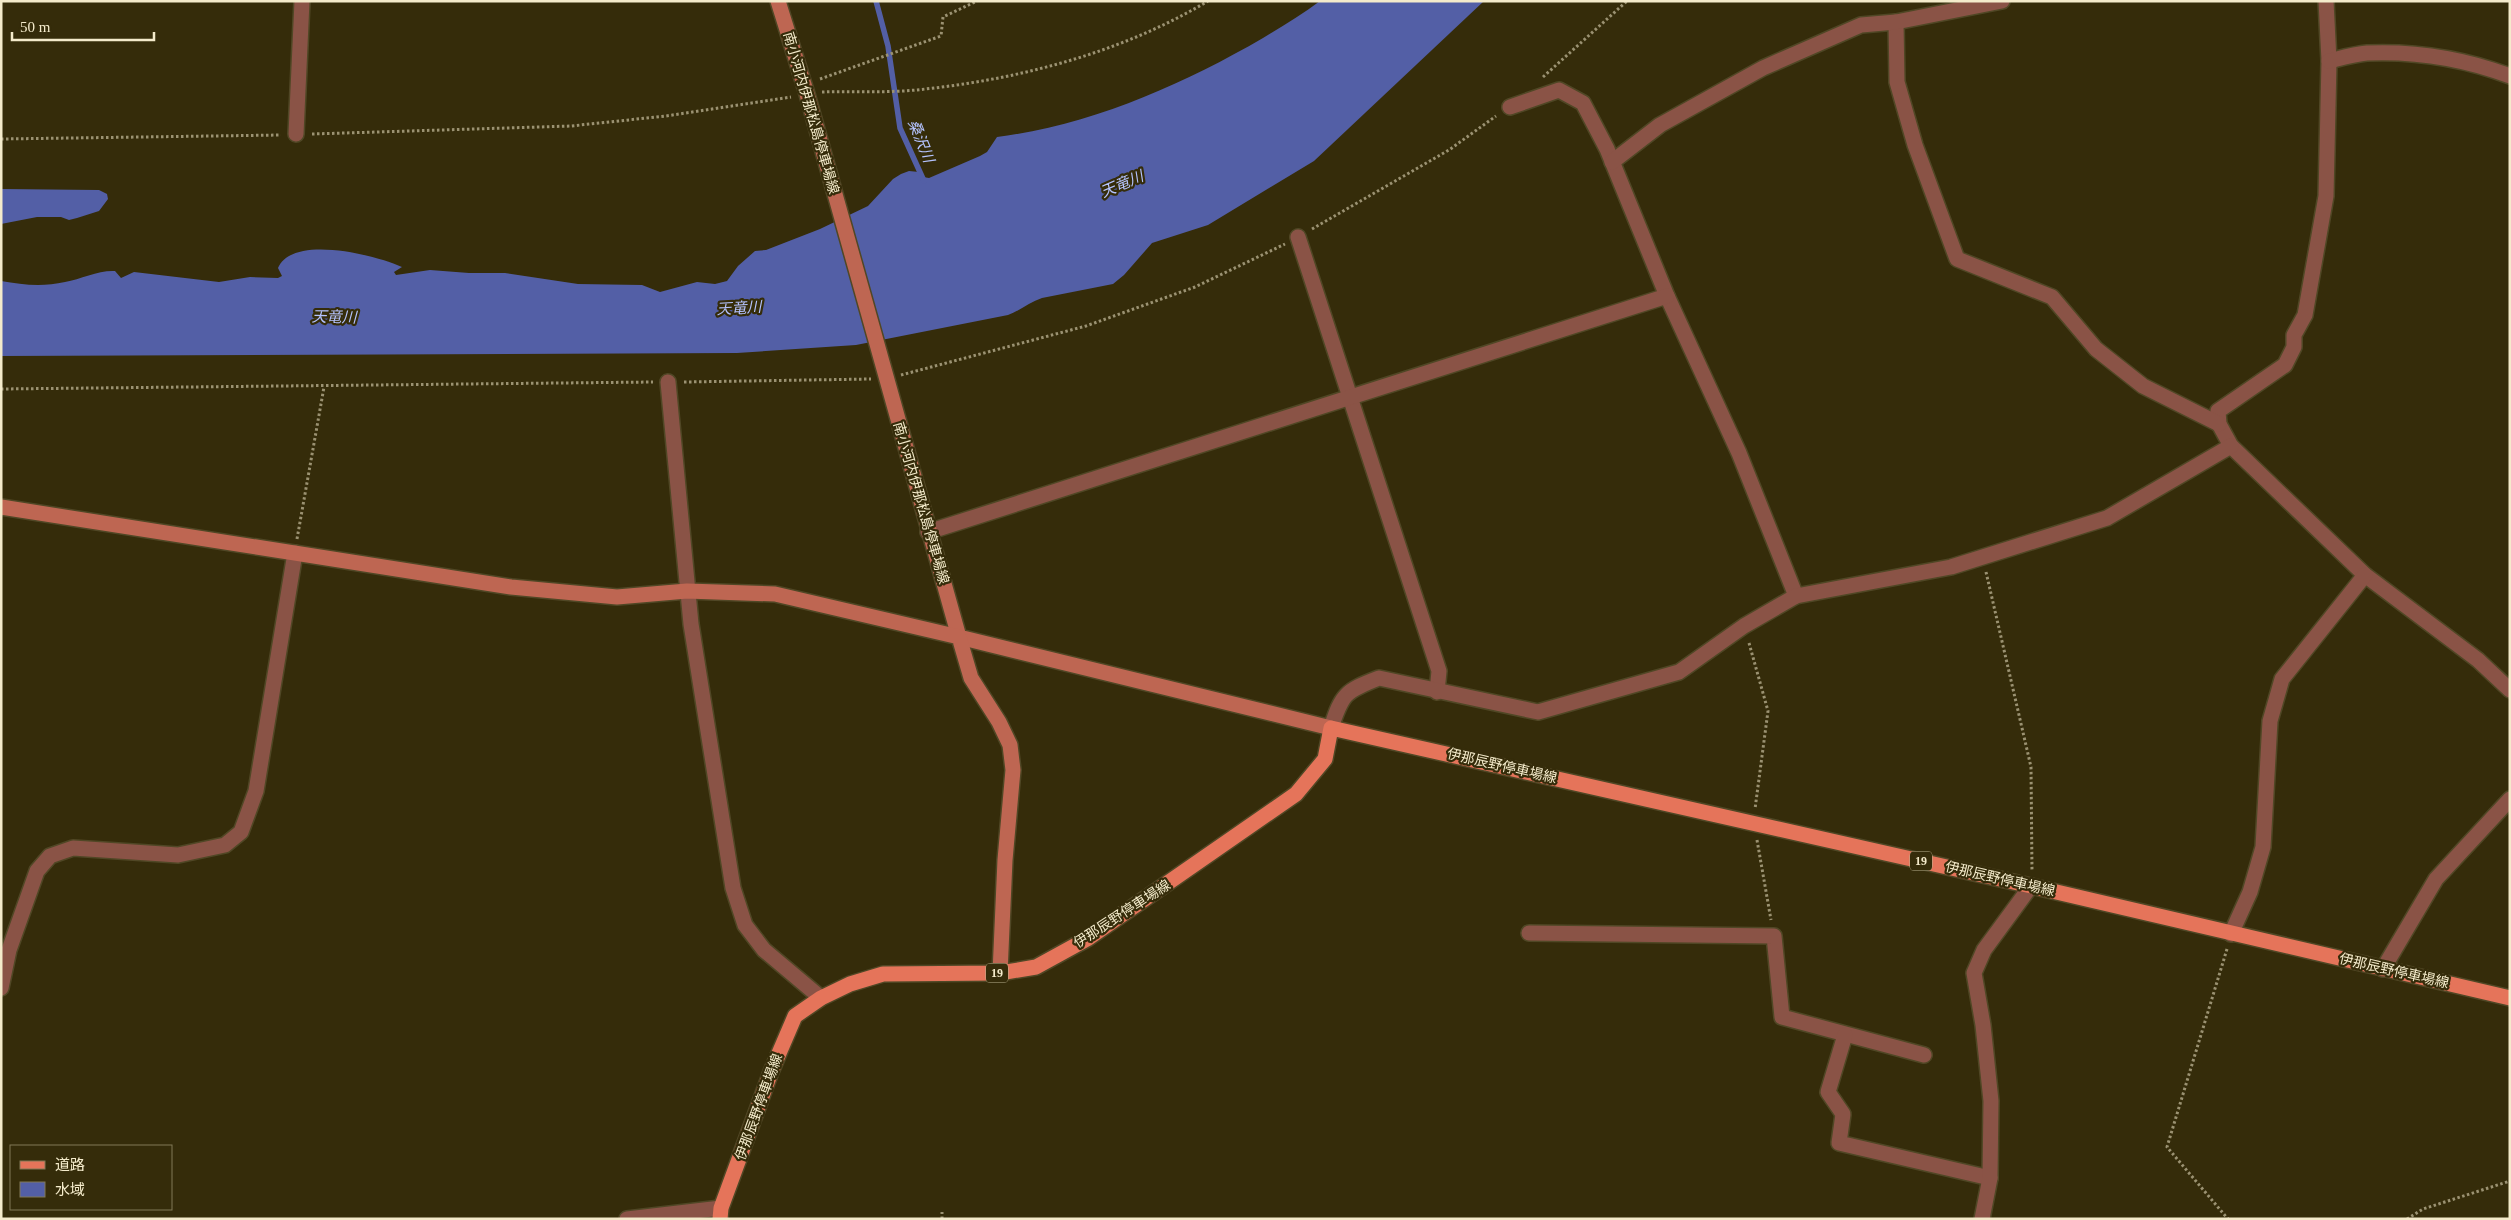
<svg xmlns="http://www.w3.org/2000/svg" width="2511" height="1220" font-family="'Times New Roman','Noto Sans JP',serif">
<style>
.water{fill:#535fa6}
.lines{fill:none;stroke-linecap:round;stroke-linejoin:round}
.stream{stroke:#535fa6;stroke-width:5.5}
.street-casing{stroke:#504725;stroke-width:18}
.secondary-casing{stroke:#504725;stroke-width:18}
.primary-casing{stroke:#504725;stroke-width:18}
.path{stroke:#9b9272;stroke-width:3;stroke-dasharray:2.5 2.5;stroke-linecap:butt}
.street{stroke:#8a5346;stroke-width:15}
.secondary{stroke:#be6652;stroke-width:15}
.primary{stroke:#e5745a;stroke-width:15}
.labels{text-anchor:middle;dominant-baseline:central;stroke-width:4.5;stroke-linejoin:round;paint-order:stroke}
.shield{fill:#352c0a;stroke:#bbb291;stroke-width:1}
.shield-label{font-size:12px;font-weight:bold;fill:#f4ebcb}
.street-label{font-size:14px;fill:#f4ebcb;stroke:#352c0a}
.water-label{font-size:15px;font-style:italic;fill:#b5c3fe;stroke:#352c0a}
</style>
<rect width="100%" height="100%" fill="#352c0a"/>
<!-- water -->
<g class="water">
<path d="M1320 1H1484L1314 161 1208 225 1152 243 1124 275 1113 284 1042 298C1030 302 1021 310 1008 315L856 345 737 353 1 356V281C23 285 43 287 65 282 81 279 99 270 115 271L121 278 134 272 219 282 250 277 278 278 282 276 278 268C292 234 376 255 402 267L394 272 396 275 430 270 469 273H505L578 284 642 285 660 292 697 282 715 284 727 281 738 266 755 251 766 250 820 229 868 206 893 179 901 174 909 171 919 172 923 177 929 178 980 156 987 152 997 137C1091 125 1182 85 1263 38 1282 26 1302 15 1320 1Z"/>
<path d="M1 189 99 190 107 194 108 199 99 211 77 218 69 220 61 217H37L1 224Z"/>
</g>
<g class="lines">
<!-- stream -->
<path class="stream" d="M876 1 888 46 900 128 924 181"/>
<!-- street casing -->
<g class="street-casing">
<g id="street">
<path d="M2326 1 2329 61 2326 196 2305 315 2294 335V347L2285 365 2218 411 2219 424 2231 446 2365 575 2478 660 2510 690"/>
<path d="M1896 22 1897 82 1915 145 1957 259 2052 297 2096 349 2143 386 2219 424"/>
<path d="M2329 61C2341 58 2355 54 2367 53 2415 51 2465 59 2510 76"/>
<path d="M1510 107 1559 90 1583 103 1607 149 1667 296 1739 453 1796 596"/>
<path d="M296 134 302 1"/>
<path d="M1612 162 1660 125 1763 68 1861 25 1896 22 2002 1"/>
<path d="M1298 237 1439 671 1437 692"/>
<path d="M668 382 691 624 733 888 745 925 764 950 821 998"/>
<path d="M928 532 1667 296"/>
<path d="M1331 728C1342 694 1345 691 1379 678L1538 712 1679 672 1744 626 1796 596 1951 567 2107 518 2231 446"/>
<path d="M1529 933 1774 936 1782 1017 1924 1055"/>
<path d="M2231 934 2250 892 2263 847 2270 721 2282 679 2365 575"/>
<path d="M2383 969 2436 879 2510 799"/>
<path d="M1 988 9 950 37 871 50 856 73 848 178 855 225 845 241 832 256 791 295 553"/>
<path d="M1845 1035 1828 1092 1843 1114 1839 1143 1990 1178"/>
<path d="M627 1219 721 1208"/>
<path d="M1982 1219 1990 1178 1991 1101 1983 1025 1974 973 1984 950 2031 886"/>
</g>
</g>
<!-- secondary casing -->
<g class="secondary-casing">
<g id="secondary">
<path d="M778 1 807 94 959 637 1331 728"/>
<path d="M1 507 511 587 617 597 687 591 775 594 959 637 971 678 999 722 1010 745 1013 770 1005 860 1000 973"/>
</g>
</g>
<!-- primary casing -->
<g class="primary-casing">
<path id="primary" d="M720 1219 721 1208 771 1072 795 1016 821 998 850 984 883 974 1000 973 1036 967 1087 939 1296 794 1325 759 1331 728 2031 886 2510 998"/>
</g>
<!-- path -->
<g class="path">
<path d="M1543 77 1627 1"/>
<path d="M820 79 941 36 943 17 977 1"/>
<path d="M822 92C853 91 885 93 916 90 1017 80 1121 53 1208 1"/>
<path d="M312 134 571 126 666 116 791 97"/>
<path d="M1 139 281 135"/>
<path d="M1312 229 1449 150 1496 116"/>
<path d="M901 375 1086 326 1195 287 1285 244"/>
<path d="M684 382 871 379"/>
<path d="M1 389 653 382"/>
<path d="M297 539 324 387"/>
<path d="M1986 572 2031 767 2032 871"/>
<path d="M1749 643 1768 711 1755 809"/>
<path d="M1757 840 1771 920"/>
<path d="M2227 949 2167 1147 2228 1219"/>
<path d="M942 1219V1212"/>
<path d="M2407 1219 2423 1209 2510 1181"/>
</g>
<!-- street -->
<use href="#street" class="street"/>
<!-- secondary -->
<use href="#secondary" class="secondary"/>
<!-- primary -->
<use href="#primary" class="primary"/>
</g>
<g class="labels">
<!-- shield labels -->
<g class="shield">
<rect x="1910" y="851.5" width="22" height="19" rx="4"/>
<rect x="986" y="963.5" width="22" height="19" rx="4"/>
</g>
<g class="shield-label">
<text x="1921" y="861">19</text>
<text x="997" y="973">19</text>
</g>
<!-- street labels -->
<g class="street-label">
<text transform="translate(811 113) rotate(74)">南小河内伊那松島停車場線</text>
<text transform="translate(921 503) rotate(74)">南小河内伊那松島停車場線</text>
<text transform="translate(1502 766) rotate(13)">伊那辰野停車場線</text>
<text transform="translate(2000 879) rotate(13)">伊那辰野停車場線</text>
<text transform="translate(1122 914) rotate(-33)">伊那辰野停車場線</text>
<text transform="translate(2394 971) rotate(13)">伊那辰野停車場線</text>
<text transform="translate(759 1107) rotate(-70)">伊那辰野停車場線</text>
</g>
<!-- water labels -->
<g class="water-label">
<text transform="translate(921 141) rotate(68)">桑沢川</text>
<text transform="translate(1122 184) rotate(-23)">天竜川</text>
<text transform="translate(739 308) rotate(-3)">天竜川</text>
<text transform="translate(334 317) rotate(1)">天竜川</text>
</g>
</g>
<!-- border -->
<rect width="2511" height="1220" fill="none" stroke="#f4ebcb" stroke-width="5"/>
<!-- legend -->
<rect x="10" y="1145" width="162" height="65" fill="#352c0a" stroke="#817857"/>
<rect x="20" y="1161" width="25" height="8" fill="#e5745a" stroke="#817857"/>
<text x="55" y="1170" font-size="15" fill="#f4ebcb">道路</text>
<rect x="20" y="1182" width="25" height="15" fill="#535fa6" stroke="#817857"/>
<text x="55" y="1195" font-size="15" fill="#f4ebcb">水域</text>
<!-- scale -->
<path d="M12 32v8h142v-8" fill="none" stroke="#f4ebcb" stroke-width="2.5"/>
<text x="20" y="32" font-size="15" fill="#f4ebcb" stroke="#352c0a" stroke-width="4" paint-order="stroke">50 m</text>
</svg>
